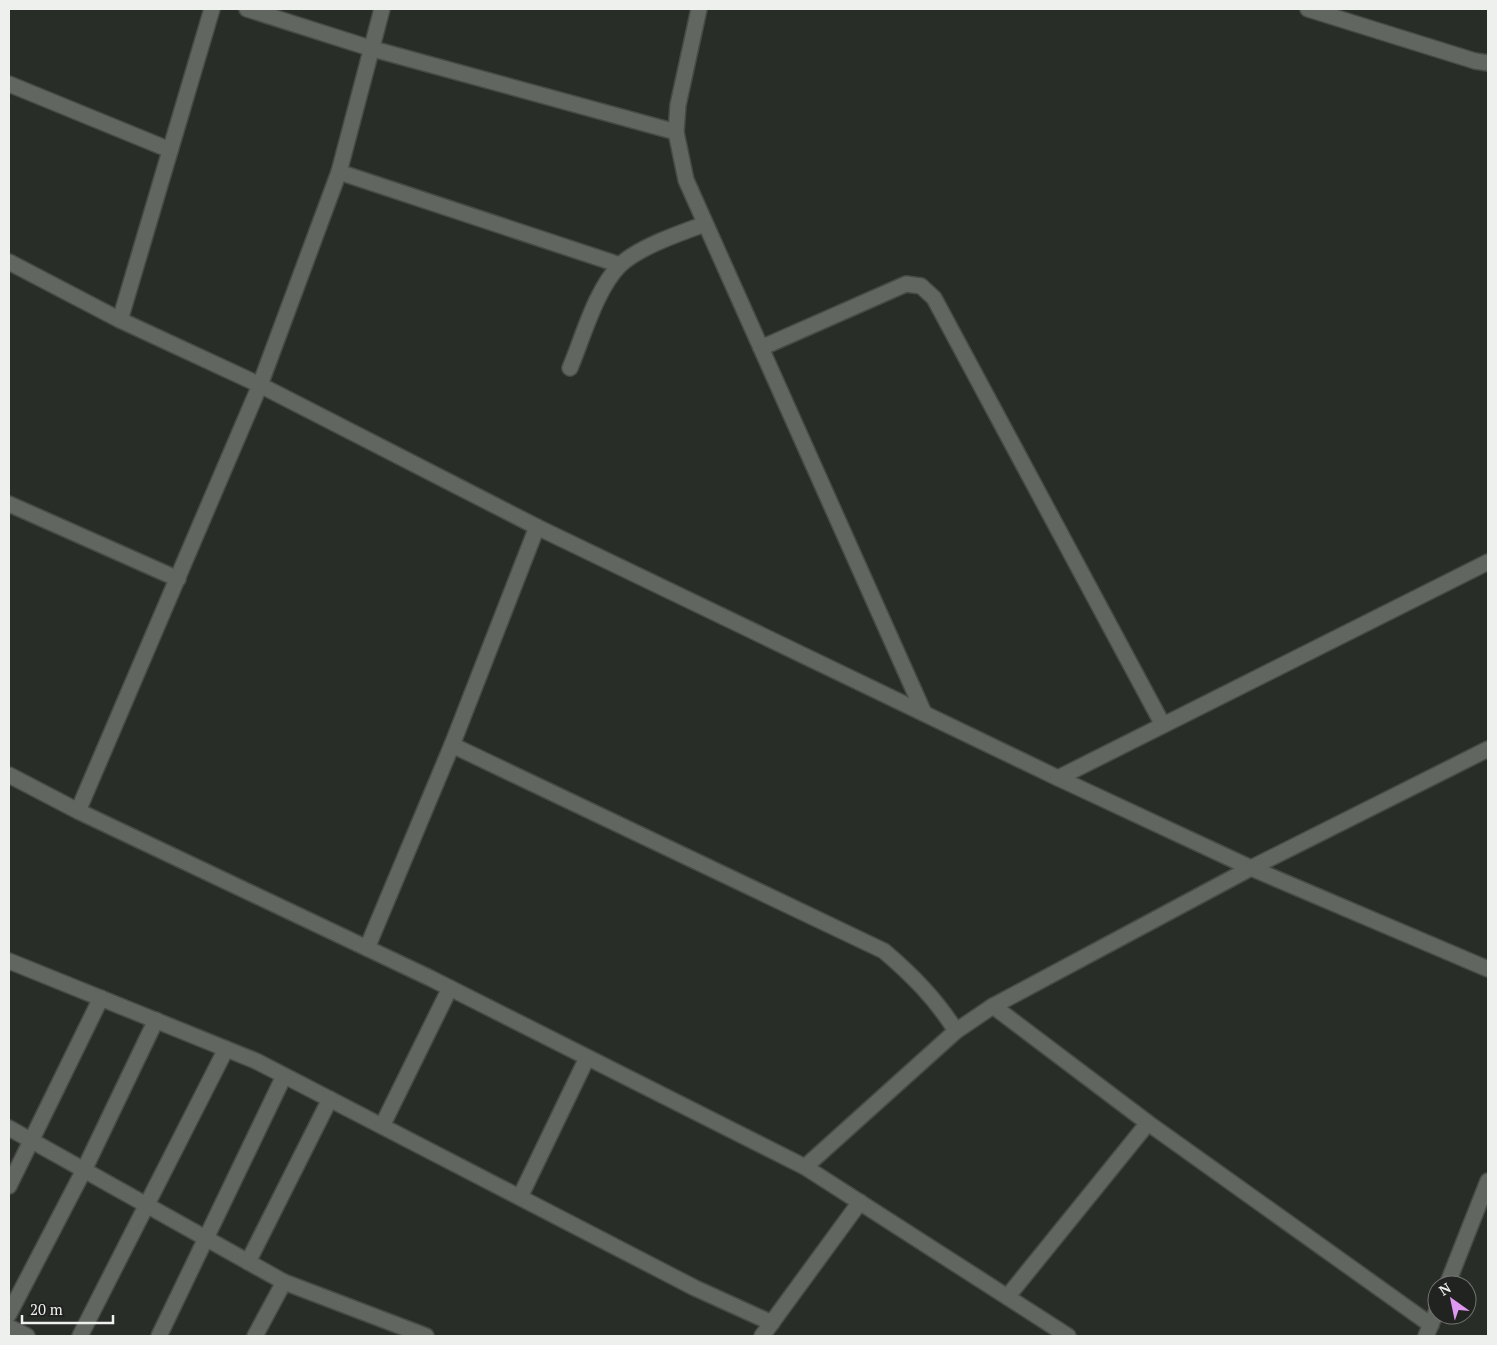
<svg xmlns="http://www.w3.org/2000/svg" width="1497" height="1345" font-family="'PT Serif',serif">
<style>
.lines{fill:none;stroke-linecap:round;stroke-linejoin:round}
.minor-casing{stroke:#474a46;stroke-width:18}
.minor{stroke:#616660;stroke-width:15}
</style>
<rect width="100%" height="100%" fill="#292d28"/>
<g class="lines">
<!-- minor casing -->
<g class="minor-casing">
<g id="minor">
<path d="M247 9 373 49 676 132"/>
<path d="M699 9 678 105 676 132 686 180 924 713"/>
<path d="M1308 9 1475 61 1488 63"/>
<path d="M9 84 170 150"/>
<path d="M339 172 620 265"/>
<path d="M9 262 120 320 260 385 537 527 1058 778 1251 868 1488 969"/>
<path d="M120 320 212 9"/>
<path d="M761 348 906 284 921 286 934 298 1163 725"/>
<path d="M570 368C583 337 596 289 620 265 639 247 680 233 705 224"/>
<path d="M9 504 178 579"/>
<path d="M452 745 884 951C912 975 936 999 956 1031"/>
<path d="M9 775 78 811 430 978 805 1167 1068 1336"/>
<path d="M1058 778 1488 562"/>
<path d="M78 811 260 385 339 172 382 9"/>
<path d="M367 948 452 745 537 527"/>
<path d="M9 961 256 1061 695 1288 772 1323"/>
<path d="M993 1006 1148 1123 1431 1325"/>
<path d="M382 1126 450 988"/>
<path d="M9 1128 284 1282 426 1336"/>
<path d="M805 1167 956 1031 993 1006 1251 868 1488 749"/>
<path d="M9 1186 101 998"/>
<path d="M520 1197 587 1058"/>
<path d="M248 1262 330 1099"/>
<path d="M1447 1285 1488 1181"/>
<path d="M1008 1296 1148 1123"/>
<path d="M9 1314 84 1170 156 1020"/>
<path d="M9 1327 27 1336"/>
<path d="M80 1336 226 1049"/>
<path d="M159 1336 284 1076"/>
<path d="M255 1336 284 1282"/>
<path d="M762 1336 860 1202"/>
<path d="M1426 1336 1437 1310"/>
</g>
</g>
<!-- minor -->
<use href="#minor" class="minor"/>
</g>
<!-- border -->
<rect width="1497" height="1345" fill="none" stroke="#edf0ec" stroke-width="20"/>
<!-- north arrow -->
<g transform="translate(1452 1300) rotate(327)"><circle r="24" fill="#20231f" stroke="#727571"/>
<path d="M0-4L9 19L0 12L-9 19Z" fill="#df98f2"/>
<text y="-8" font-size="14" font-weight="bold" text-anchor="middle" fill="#edf0ec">N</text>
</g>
<!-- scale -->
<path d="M22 1315v8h91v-8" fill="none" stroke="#edf0ec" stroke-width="2.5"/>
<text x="30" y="1315" font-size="15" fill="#edf0ec" stroke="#20231f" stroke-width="4" paint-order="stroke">20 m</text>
</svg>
